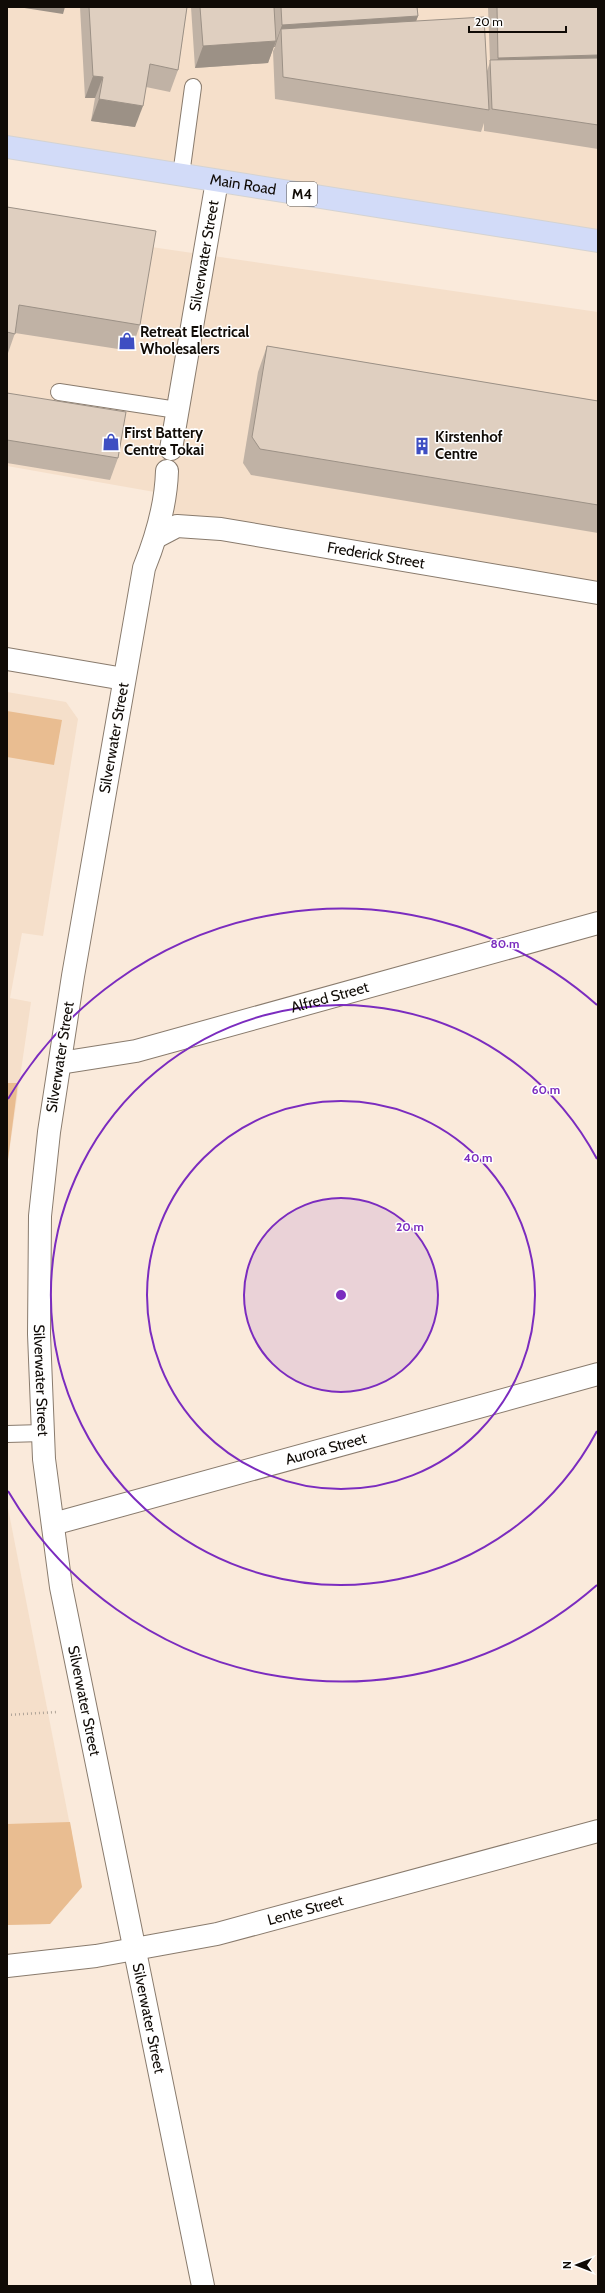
<svg xmlns="http://www.w3.org/2000/svg" width="605" height="2293" font-family="Cabin,sans-serif">
<style>
.built{fill:#f5dfca}
.green{fill:#e9bd91}
.lines{fill:none;stroke-linecap:round;stroke-linejoin:round}
.service-casing{stroke:#897b6d;stroke-width:18}
.minor-casing{stroke:#897b6d;stroke-width:24}
.primary-casing{stroke:#d4d3d2;stroke-width:24}
.path{stroke:#afa397;stroke-width:2.5;stroke-dasharray:1 3;stroke-linecap:butt}
.service{stroke:#fff;stroke-width:16}
.minor{stroke:#fff;stroke-width:22}
.primary{stroke:#d2dbf8;stroke-width:22}
.wall{fill:#c0b2a5}
.shaded-wall{fill:#9c9186}
.building{fill:#dfcfc0;stroke:#9c9186}
.ring{fill:none;stroke:#7b2cbf;stroke-width:2}
.labels{text-anchor:middle;dominant-baseline:central;stroke-width:3;stroke-linejoin:round;paint-order:stroke}
.shield{fill:#fff;stroke:#585451;stroke-width:1}
.shield-label{font-size:14px;font-weight:bold;fill:#100b06}
.street-label{font-size:15px;fill:#100b06;stroke:#fff}
.poi-label{font-size:15px;font-weight:bold;fill:#100b06;stroke:#fff;text-anchor:start}
.centre{fill:#7b2cbf;stroke:#fff;stroke-width:2}
.ring-label{font-size:12px;text-anchor:middle;font-weight:bold;fill:#7b2cbf;stroke:#fff;stroke-width:3;stroke-linejoin:round;paint-order:stroke}
</style>
<rect width="100%" height="100%" fill="#faeadb"/>
<!-- built -->
<g class="built">
<path d="M7 7H598V241L7 147Z"/>
<path d="M7 226 598 312V593L221 529 156 537 166 494 7 466Z"/>
<path d="M7 692 66 702 78 719 43 936 22 933 10 998 31 1002 7 1167Z"/>
<path d="M7 1503 82 1887 50 1924 7 1925Z"/>
</g>
<!-- green -->
<g class="green">
<path d="M7 711 62 720 54 765 7 757Z"/>
<path d="M7 1083H18L7 1167Z"/>
<path d="M70 1822 82 1887 50 1924 7 1925V1824Z"/>
</g>
<g class="lines">
<!-- service casing -->
<g class="service-casing">
<g id="service">
<path d="M181 175 193 87"/>
<path d="M59 392 177 410"/>
<path d="M7 1434 43 1433"/>
</g>
</g>
<!-- minor casing -->
<g class="minor-casing">
<g id="minor">
<path id="s1" d="M171 449 217 181"/>
<path id="s2" d="M167 471C166 505 157 536 144 568L73 976 49 1132 40 1216 39 1334 44 1459 61 1587 203 2286"/>
<path id="s3" d="M156 537 177 526 221 529 598 593"/>
<path d="M7 659 124 679"/>
<path id="s4" d="M60 1063 136 1051 598 923"/>
<path id="s5" d="M53 1524 598 1374"/>
<path id="s6" d="M7 1966 96 1956 217 1934 598 1831"/>
</g>
</g>
<!-- primary casing -->
<g class="primary-casing">
<g id="primary">
<path id="s7" d="M7 147 598 241"/>
</g>
</g>
<!-- path -->
<path class="path" d="M7 1715 58 1712"/>
<!-- service -->
<use href="#service" class="service"/>
<!-- minor -->
<use href="#minor" class="minor"/>
<!-- primary -->
<use href="#primary" class="primary"/>
</g>
<!-- wall -->
<g class="wall">
<path d="M80 7H187L178 70 170 92 146 87 135 127 91 121 95 98H85Z"/>
<path d="M191 7H417L418 16 416 21 487 71 490 62 488 7H598V149L484 131V123L481 132 275 99 273 51 275 47 274 46 268 63 195 68Z"/>
<path d="M7 207 140 325 131 351 15 333 7 356Z"/>
<path d="M267 346 598 401V533L251 475 243 463 258 372Z"/>
<path d="M7 393 118 458 110 480 7 463Z"/>
</g>
<!-- shaded-wall -->
<g class="shaded-wall">
<path d="M18 7H65L63 14Z"/>
<path d="M418 16 410 38 281 29 275 47H274L282 25Z"/>
<path d="M276 41 268 63 195 68 203 46Z"/>
<path d="M598 55V76L491 78 498 58Z"/>
<path d="M93 76 103 77 95 98H85Z"/>
<path d="M99 99 143 106 135 127 91 121Z"/>
</g>
<!-- building -->
<g class="building">
<path d="M89 7H187L178 70 150 64 143 106 99 99 103 77 93 76Z"/>
<path d="M200 7H274L276 41 203 46Z"/>
<path d="M281 7H417L418 16 282 25Z"/>
<path d="M497 7H598V55L498 58Z"/>
<path d="M484 17 489 110 283 77 281 29Z"/>
<path d="M598 58V125L492 109 490 60Z"/>
<path d="M7 207 156 231 140 325 19 305 15 334 7 332Z"/>
<path d="M267 346 598 401V505L260 449 252 437Z"/>
<path d="M7 393 126 412 118 458 7 440Z"/>
</g>
<!-- distance rings -->
<circle cx="341" cy="1295" r="97" fill="#7b2cbf" fill-opacity=".12"/>
<g class="ring">
<circle cx="341" cy="1295" r="97"/>
<circle cx="341" cy="1295" r="194"/>
<path d="M597 1431A290 290 0 1 1 597 1159"/>
<path d="M597 1585A387 387 0 0 1 8 1491M8 1099A387 387 0 0 1 597 1005"/>
</g>
<!-- icons -->
<defs>
<g id="shop-bare" transform="scale(1.38)"><path d="M-5-2.5h2.3a2.7 3.5 0 0 1 5.4 0H5L5.5 6h-11ZM-1.5-2.5h3a1.5 2.3 0 0 0-3 0Z" fill="#3e4ec2" stroke="#fff" stroke-width="2.5" paint-order="stroke"/></g>
<g id="building-bare" transform="scale(1.38)"><path d="M-4-6H4V6H1V3H-1V6H-4ZM-2.5-4.3h1.7v1.8h-1.7ZM.8-4.3h1.7v1.8H.8ZM-2.5-1h1.7V.8h-1.7ZM.8-1h1.7V.8H.8Z" fill="#3e4ec2" stroke="#fff" stroke-width="2.5" paint-order="stroke"/></g>
</defs>
<g fill-rule="evenodd">
<use href="#shop-bare" x="127" y="341"/>
<use href="#shop-bare" x="111" y="442"/>
<use href="#building-bare" x="422" y="446"/>
</g>
<g class="labels">
<!-- shield labels -->
<rect class="shield" x="287" y="182" width="30" height="24" rx="3"/>
<g class="shield-label">
<text x="302" y="194">M4</text>
</g>
<!-- street labels -->
<g class="street-label">
<text stroke="none"><textPath href="#s7" startOffset="239">Main Road</textPath></text>
<text stroke="none"><textPath href="#s1" startOffset="196">Silverwater Street</textPath></text>
<text stroke="none"><textPath href="#s3" startOffset="225">Frederick Street</textPath></text>
<text transform="translate(114 738) rotate(-80)">Silverwater Street</text>
<text stroke="none"><textPath href="#s4" startOffset="278">Alfred Street</textPath></text>
<text transform="translate(60 1057) rotate(-81)">Silverwater Street</text>
<text stroke="none"><textPath href="#s2" startOffset="921">Silverwater Street</textPath></text>
<text stroke="none"><textPath href="#s5" startOffset="283">Aurora Street</textPath></text>
<text stroke="none"><textPath href="#s2" startOffset="1245">Silverwater Street</textPath></text>
<text stroke="none"><textPath href="#s6" startOffset="304">Lente Street</textPath></text>
<text stroke="none"><textPath href="#s2" startOffset="1569">Silverwater Street</textPath></text>
</g>
<!-- poi labels -->
<g class="poi-label">
<text x="140" y="332">Retreat Electrical<tspan x="140" dy="17">Wholesalers</tspan></text>
<text x="124" y="433">First Battery<tspan x="124" dy="17">Centre Tokai</tspan></text>
<text x="435" y="437">Kirstenhof<tspan x="435" dy="17">Centre</tspan></text>
</g>
</g>
<circle cx="341" cy="1295" r="6" class="centre"/>
<g class="ring-label">
<text x="505" y="948">80 m</text>
<text x="546" y="1094">60 m</text>
<text x="478" y="1162">40 m</text>
<text x="410" y="1231">20 m</text>
</g>
<!-- border -->
<rect width="605" height="2293" fill="none" stroke="#100b06" stroke-width="16"/>
<!-- north arrow -->
<g transform="translate(577 2265) rotate(270)" stroke="#ffffff" stroke-width="3" paint-order="stroke">
<path d="M0-3L7 15L0 10L-7 15Z" fill="#100b06"/>
<text y="-6" font-size="11" font-weight="bold" text-anchor="middle" fill="#100b06">N</text>
</g>
<!-- scale -->
<path d="M469 26v6h97v-6" fill="none" stroke="#100b06" stroke-width="2"/>
<text x="475" y="26" font-size="12" fill="#100b06" stroke="#ffffff" stroke-width="3" paint-order="stroke">20 m</text>
</svg>
